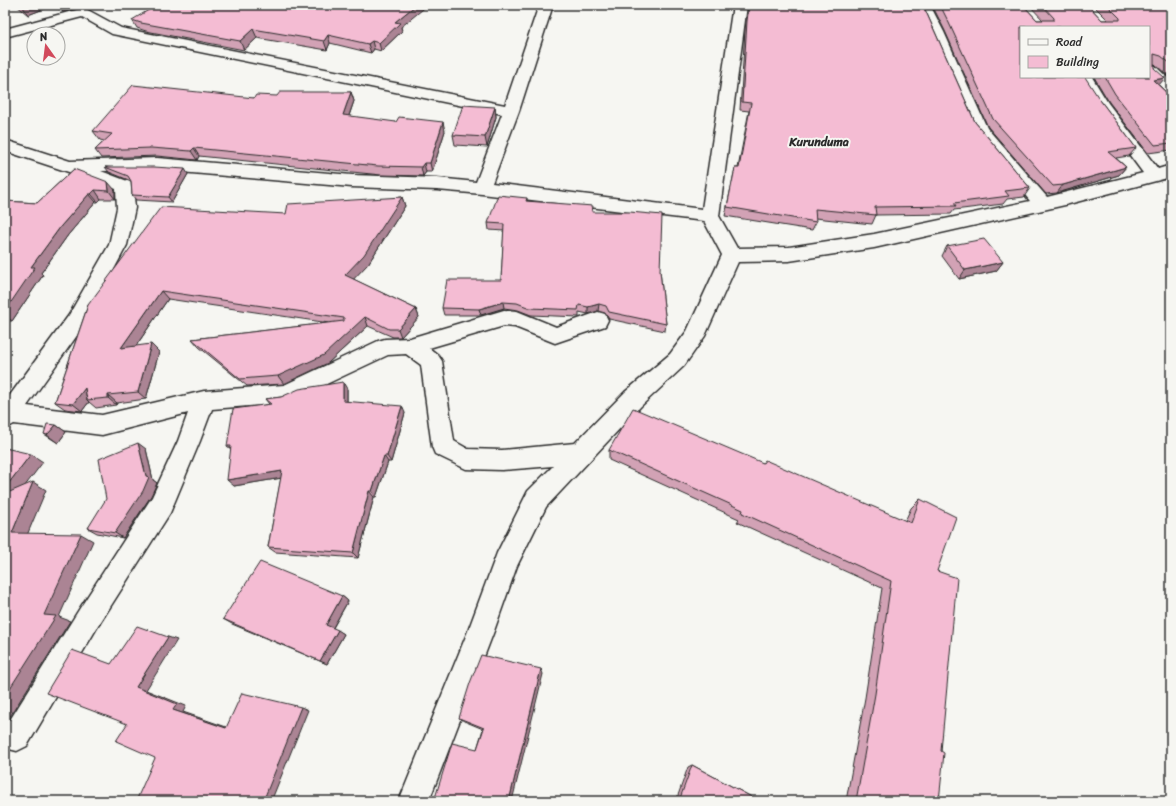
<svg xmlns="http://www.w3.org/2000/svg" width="1176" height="806" font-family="Sriracha,sans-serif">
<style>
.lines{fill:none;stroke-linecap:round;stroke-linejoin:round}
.minor-casing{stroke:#2b2b2b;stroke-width:3}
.minor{fill:#f6f6f2;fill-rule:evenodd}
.wall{fill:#d2a2b5;stroke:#2b2b2b}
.shaded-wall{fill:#ab8494;stroke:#2b2b2b}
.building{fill:#f4bcd3;stroke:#2b2b2b}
.labels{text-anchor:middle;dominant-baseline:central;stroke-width:4;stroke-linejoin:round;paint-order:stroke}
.far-quarter-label{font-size:12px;font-weight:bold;fill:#2b2b2b;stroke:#f6f6f2}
</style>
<rect width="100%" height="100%" fill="#f6f6f2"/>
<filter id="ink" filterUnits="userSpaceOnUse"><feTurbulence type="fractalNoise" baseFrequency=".025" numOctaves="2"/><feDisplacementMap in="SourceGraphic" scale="8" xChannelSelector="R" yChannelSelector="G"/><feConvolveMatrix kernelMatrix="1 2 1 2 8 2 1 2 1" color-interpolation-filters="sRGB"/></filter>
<g filter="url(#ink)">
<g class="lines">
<!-- minor casing -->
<g class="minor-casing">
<g id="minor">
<path d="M539 5H553L519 111 492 183 702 209 733 5H747L719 216 737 248 789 247 874 234 1030 201 972 130 930 32 916 5H930L944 32 987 128 1047 197 1143 173 1095 108 1076 77H1092L1108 103 1158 169 1171 165V177L1065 205 874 248 789 261 738 262 705 336 684 366 641 406 546 507 517 566 494 631 429 801H399L468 631 497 553 528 491 553 466 502 470 466 469 435 454 432 447 421 365 406 354 388 355 286 403 212 409 200 441 170 513 98 626 27 746 17 751 5 748V718L10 720 80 608 152 497 178 441 188 413 102 435 14 424 5 429V402L69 315 109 245 117 208 116 189 93 180 5 151V140L70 161 157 158 352 175 437 178 476 182 502 114 117 35 112 34 82 17 5 37V29L84 8 121 28 505 105ZM157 170 352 187 437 190 482 194 704 221 722 255 687 331 670 354 625 392 575 443 502 450 468 449 454 441 442 361 438 355 429 348 504 326 515 327 555 343 605 326 608 320 605 314 598 312 556 327 517 311 504 310 410 338 385 339 378 341 284 385 204 391 102 415 27 406 83 327 127 245 135 208 133 186 130 182 101 171Z"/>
<path d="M1149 64 1154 65 1171 81V94L1166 92 1149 76Z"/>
</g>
</g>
<!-- minor -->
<use href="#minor" class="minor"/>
</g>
<!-- wall -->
<g class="wall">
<path d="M16 5H54L28 15Z"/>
<path d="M54 5H82L63 12Z"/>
<path d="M748 5H923L975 122 1030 188 1024 197 1007 199 1003 204 954 210 951 214 876 215 872 224 815 218 816 222 812 230 725 216 735 168H738L749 111 740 110 745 29Z"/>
<path d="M932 5H1023L1037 20H1043L1029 5H1088L1102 20H1108L1093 5H1163L1171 12V79L1155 64H1154V68L1159 85 1171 97V150L1148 153 1109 102 1094 77H1149L1021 27 1100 100 1136 148 1129 156 1116 158 1126 167 1119 175 1057 193 1046 194 988 127 945 31Z"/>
<path d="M132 20 401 27 402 31 381 51 374 49 371 53 330 43 327 50 257 38 244 50 146 31 137 28Z"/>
<path d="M351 92 354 101 349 116 445 131 432 172H426L423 176 381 175 199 156 197 160 157 156 101 158 95 150 104 141 100 140 93 131 254 98Z"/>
<path d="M495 107 496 117 487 147 455 145 453 135Z"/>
<path d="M105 167 188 174 172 202 136 200 132 195 131 181 109 172Z"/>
<path d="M74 169 115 190V199H101L98 202H96L68 235 41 273 43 275 12 321H5V201L37 203Z"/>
<path d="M402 197 405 206 368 264 353 279 416 309 419 317 401 337H393L368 326 328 363 284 384 247 386 199 347 192 339 329 323 168 299 136 346 159 352 146 399 117 403 116 405 96 408 89 402 82 411 65 409 55 402 88 305 286 214Z"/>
<path d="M527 198V201L593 212 660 271 666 324 665 331 609 319 605 313 598 311 588 314 579 312V317L531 315 518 310 504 308 481 315H444L442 308 501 280 504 231 489 230 488 223Z"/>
<path d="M947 246 1003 262 996 271 959 279 942 256Z"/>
<path d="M347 389V402L405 413 391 462H388L376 497H374L358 558 275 552 268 547 281 478 234 486 231 449 227 446 269 404 265 399Z"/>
<path d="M56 425 66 432 58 443 44 434Z"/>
<path d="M146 449 153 480 157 483 151 496 123 538 97 533 88 528Z"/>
<path d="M609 450 763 463 905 521 911 508 920 499 937 571 941 751 939 801H846L865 698 882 588 737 522 739 519 609 460Z"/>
<path d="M342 596 348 601 333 628 344 634 327 664 232 624 223 619Z"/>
<path d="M543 674 477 749 483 729 464 721 459 718Z"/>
<path d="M692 765 759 801H676L688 767Z"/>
</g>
<!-- shaded-wall -->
<g class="shaded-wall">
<path d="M28 5H54L28 15 23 7Z"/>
<path d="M58 5H82L63 12Z"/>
<path d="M416 5H428L401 27 402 31 381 51 379 43 395 22Z"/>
<path d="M253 29 257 38 244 50 240 41Z"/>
<path d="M328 35 330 43 327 50 324 41Z"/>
<path d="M372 41 374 49 371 53 368 44Z"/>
<path d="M1165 78 1158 86 1153 80Z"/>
<path d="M351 92 354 101 346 124 343 115Z"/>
<path d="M495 107 496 117 487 147 485 137Z"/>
<path d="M443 122 445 131 432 172 430 163Z"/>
<path d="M194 148 199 156 197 160 191 151Z"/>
<path d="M424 163 426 172 423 176 421 167Z"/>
<path d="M1126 167 1119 175 1057 193 1063 185Z"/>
<path d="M185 169 188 174 172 202 168 197Z"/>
<path d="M108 182 115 190V199L109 191Z"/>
<path d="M95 190 101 199 98 202 91 194Z"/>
<path d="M89 194 96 202 68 235 41 273 43 275 12 321 5 315V311L31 267 61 226Z"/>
<path d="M402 197 405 206 368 264 349 284 345 275Z"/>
<path d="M1003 262 996 271 959 279 965 270Z"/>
<path d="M161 291 168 299 129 356 121 348Z"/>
<path d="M503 302 504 308 481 315 479 309Z"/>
<path d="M599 304 598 311 588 314V307Z"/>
<path d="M416 309 419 317 401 337 398 329Z"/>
<path d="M365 317 368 326 328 363 284 384 278 376Z"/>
<path d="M151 344 159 352 146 399 138 392Z"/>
<path d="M343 382 347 389V408L343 401Z"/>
<path d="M85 388 87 400 89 402 82 411 73 404Z"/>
<path d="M108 395 117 403 116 405 108 398Z"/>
<path d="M402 406 405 413 391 462 387 456Z"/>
<path d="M56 425 66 432 58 443 47 435Z"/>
<path d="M138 443 146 449 153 480 157 483 151 496 123 538 115 533 146 476Z"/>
<path d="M31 454 43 462 12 503 5 500V488Z"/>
<path d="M384 456 388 462 376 497 372 491Z"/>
<path d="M282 471 288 477 234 486 227 480Z"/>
<path d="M33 482 46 490 25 540 12 533Z"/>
<path d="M369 491 374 497 358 558 353 553Z"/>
<path d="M81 534 93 541 59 617 70 621 9 718 5 717V696Z"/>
<path d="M342 596 348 601 332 629 326 625Z"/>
<path d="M338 630 344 634 327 664 320 661Z"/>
<path d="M168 637 177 640 146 690 186 706 183 712 235 730 226 728 173 710 136 687Z"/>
<path d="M541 669 543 674 512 801H509Z"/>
<path d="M301 707 308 710 272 799H264L263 801H255Z"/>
</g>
<!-- building -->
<g class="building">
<path d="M20 5H28L23 7Z"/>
<path d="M157 5H416L395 22 400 23 379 43 372 41 368 44 328 35 324 41 253 29 240 41 141 23 132 20Z"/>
<path d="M749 5H923L975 122 1030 188 1005 191 1009 196 954 203 956 206 875 207 876 215 815 209 816 222 727 207 735 168H739L751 103 742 102 747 21Z"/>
<path d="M940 5H1023L1037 20H1054V18L1042 5H1088L1102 20H1120V18L1107 5H1163L1171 12V64L1161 56 1154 54V68L1165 78 1153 80 1171 97V143L1155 145 1115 94 1105 77H1149V27H1021V77H1085L1100 100 1136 148 1108 152 1126 167 1063 185 1053 186 993 119 949 23Z"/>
<path d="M133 85 254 98 256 95 277 96 280 92H351L343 115 396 122 399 117 443 122 430 163H424L421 167 378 166 194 148 191 151 151 148 95 150 112 134 93 131Z"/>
<path d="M463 105 495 107 485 137 453 135Z"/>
<path d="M105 167H154L185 169 168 197 132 195 131 181 128 176Z"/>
<path d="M74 169 108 182 109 191 95 190 91 194H89L61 226 31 267H35L5 311V201L37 203Z"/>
<path d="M498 195 527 198 526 201 593 206 592 212H630L662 215 660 271 666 324 609 312 606 306 599 304 588 307 579 305 578 310 530 308 517 303 503 302 479 309 442 308 447 280H501L504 224 488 223Z"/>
<path d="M402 197 364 255 345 275 416 309 398 329H389L365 317 324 355 278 376 240 379 192 339 344 321V318L161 291 121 348 151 344 138 392 108 395V398L87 400 85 388 73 404 55 402 88 305 161 207 286 214 288 204Z"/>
<path d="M984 239 1003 262 965 270 947 246Z"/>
<path d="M343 382V401L402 406 387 456H384L372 491H369L353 553 268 547 282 471 227 480 231 446H227L233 409 271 404 265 399 281 397 299 389Z"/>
<path d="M633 408 763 463 765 460 911 523 920 499 956 517 937 571 957 578 941 751 944 753 939 801H856L875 694 891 581 742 513 743 510 609 450Z"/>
<path d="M47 424 56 425 47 435 44 434Z"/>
<path d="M138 443 146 476 149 477 143 491 115 533 88 528 106 499 99 459Z"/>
<path d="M5 448 31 454 5 488Z"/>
<path d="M33 482 12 533 81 534 44 615 56 616 5 696V494Z"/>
<path d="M260 562 342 596 326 625 338 630 320 661 223 619Z"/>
<path d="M137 626 168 637 136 687 177 704 173 710 226 728 242 693 301 707 264 799 257 797 255 801H136L155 758 116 741 127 724 46 693 72 650 111 664Z"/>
<path d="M481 655 541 669 509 801H434L452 743 477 749 484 728 459 718 470 683Z"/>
<path d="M692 765 759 801H679Z"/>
</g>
</g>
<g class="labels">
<!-- far-quarter labels -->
<g class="far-quarter-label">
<text x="819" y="142">Kurunduma</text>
</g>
</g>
<!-- margin -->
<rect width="1176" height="806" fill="none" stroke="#f6f6f2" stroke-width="20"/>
<rect x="10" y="10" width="1156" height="786" fill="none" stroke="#2b2b2b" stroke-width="1.5" filter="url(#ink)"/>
<!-- legend -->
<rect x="1020" y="26" width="130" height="52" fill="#f6f6f2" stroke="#a5a5a2"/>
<rect x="1028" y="39" width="20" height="6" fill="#f6f6f2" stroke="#a5a5a2"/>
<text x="1056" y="46" font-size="12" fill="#2b2b2b">Road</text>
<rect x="1028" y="56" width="20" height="12" fill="#f4bcd3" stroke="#a5a5a2"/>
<text x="1056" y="66" font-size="12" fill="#2b2b2b">Building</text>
<!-- north arrow -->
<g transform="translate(46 46) rotate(346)"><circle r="19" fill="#f6f6f2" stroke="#a5a5a2"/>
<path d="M0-3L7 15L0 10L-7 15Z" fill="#d1495b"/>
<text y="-6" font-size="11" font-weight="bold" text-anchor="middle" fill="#2b2b2b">N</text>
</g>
</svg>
